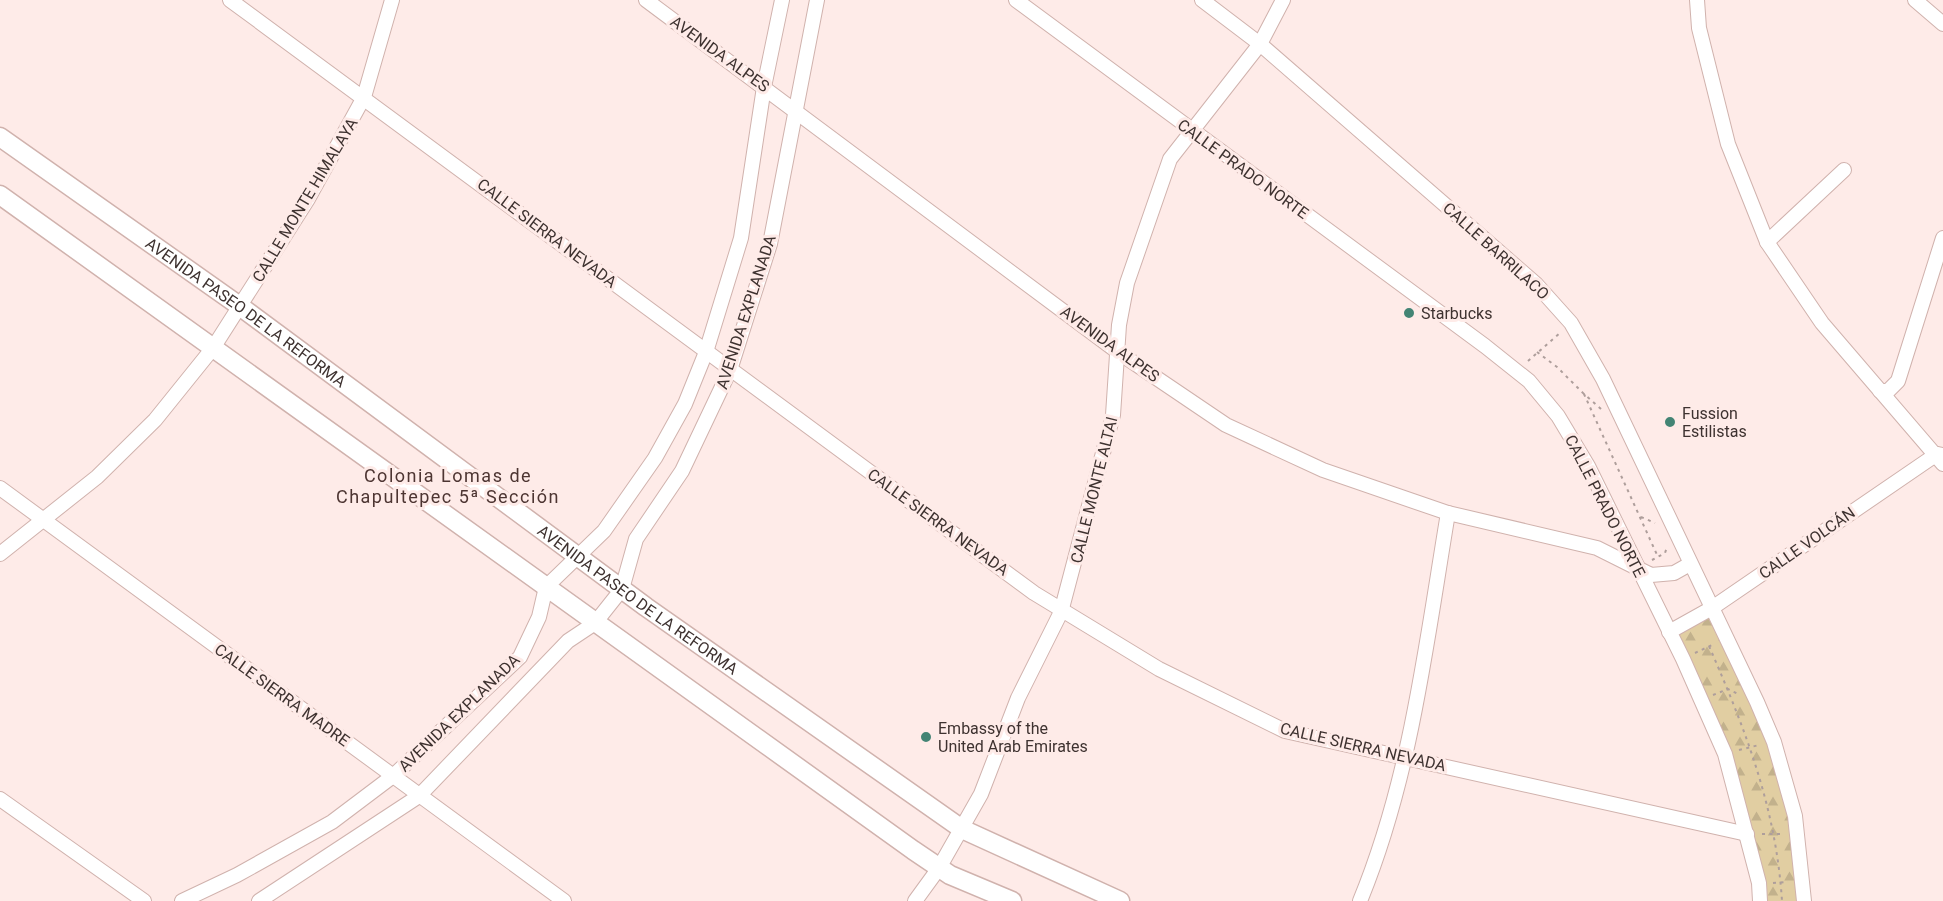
<svg xmlns="http://www.w3.org/2000/svg" width="1943" height="901" font-family="Roboto,sans-serif">
<style>
.forest{fill:url(#forest-firs)}
.lines{fill:none;stroke-linecap:round;stroke-linejoin:round}
.minor-casing{stroke:#d0b2ad;stroke-width:16}
.major-casing{stroke:#d0b2ad;stroke-width:21}
.path{stroke:#ae9e9b;stroke-width:2;stroke-dasharray:3 4.5;stroke-linecap:butt}
.minor{stroke:#fff;stroke-width:14}
.major{stroke:#fff;stroke-width:18}
.poi-dot{fill:#438474;stroke:#feebe8;stroke-width:2}
.labels{text-anchor:middle;dominant-baseline:central;stroke-width:6;stroke-linejoin:round;paint-order:stroke}
.street-label{font-size:16px;fill:#3e3230;stroke:#feebe8}
.poi-label{font-size:16px;fill:#3e3230;stroke:#feebe8;text-anchor:start}
.neighbourhood-label{font-size:18px;letter-spacing:1.5px;fill:#4d3532;stroke:#feebe8}
</style>
<defs>
<pattern id="forest-firs" width="22" height="20" patternUnits="userSpaceOnUse" patternTransform="scale(1.5)"><rect width="22" height="20" fill="#e1cea2"/><path d="M5 1l3.5 6h-7zM16 11l3.5 6h-7z" fill="#c2b18c"/></pattern>
</defs>
<rect width="100%" height="100%" fill="#feebe8"/>
<!-- forest -->
<path class="forest" d="M1712 608 1728 638 1795 816 1804 901H1760L1725 754 1669 632Z"/>
<g class="lines">
<!-- minor casing -->
<g class="minor-casing">
<g id="minor">
<path d="M230 0 1034 593 1159 669 1285 731 1747 834"/>
<path d="M646 0 1118 352 1226 425 1323 470 1448 513 1597 548 1651 575 1674 573 1690 564"/>
<path d="M1016 0 1485 346 1529 381 1558 416 1588 466 1683 659 1725 754 1759 883 1760 901"/>
<path d="M1202 0 1260 44 1536 284 1571 323 1603 379 1757 702 1774 742 1795 816 1804 901"/>
<path d="M1697 0 1699 28 1728 144 1767 242 1822 323 1943 464"/>
<path d="M1915 0 1943 24"/>
<path d="M1767 242 1844 170"/>
<path d="M1880 391H1888L1898 381 1943 238"/>
<path d="M0 488 564 901"/>
<path d="M0 554 97 477 155 420 213 348 308 199 364 97 392 0"/>
<path d="M1669 632 1712 608 1937 454 1943 455"/>
<path d="M0 799 144 901"/>
<path d="M182 901 237 875 332 822 393 776 520 657 539 617 546 587 604 531 655 458 685 404 706 352 741 238 764 87 782 0"/>
<path d="M259 901 419 796 568 641 595 623 622 589 636 539 682 471 730 370 770 244 817 0"/>
<path d="M915 901 939 868 981 794 1018 698 1061 612 1113 415 1119 325 1127 283 1170 159 1260 44 1283 0"/>
<path d="M1360 901C1411 777 1426 644 1448 513"/>
</g>
</g>
<!-- major casing -->
<g class="major-casing">
<g id="major">
<path id="s1" d="M0 137 241 307 646 607 962 829 1120 901"/>
<path d="M0 195 913 850 950 875 1012 901"/>
</g>
</g>
<!-- path -->
<g class="path">
<path d="M1537 352 1557 367 1584 394"/>
<path d="M1528 361 1560 333"/>
<path d="M1601 409 1584 394 1658 557"/>
<path d="M1641 517 1655 523"/>
<path d="M1652 560 1665 553 1667 547"/>
<path d="M1709 646C1746 731 1776 808 1782 901"/>
<path d="M1695 653 1714 644"/>
<path d="M1713 695 1728 689 1738 694"/>
<path d="M1739 750 1759 745"/>
<path d="M1762 834H1783"/>
<path d="M1773 883 1788 882"/>
</g>
<!-- minor -->
<use href="#minor" class="minor"/>
<!-- major -->
<use href="#major" class="major"/>
</g>
<!-- markers -->
<g class="poi-dot">
<circle cx="1409" cy="313" r="6"/>
<circle cx="1670" cy="422" r="6"/>
<circle cx="926" cy="737" r="6"/>
</g>
<g class="labels">
<!-- street labels -->
<g class="street-label">
<text transform="translate(720 54) rotate(36)">AVENIDA ALPES</text>
<text transform="translate(1243 169) rotate(36)">CALLE PRADO NORTE</text>
<text transform="translate(305 200) rotate(-59)">CALLE MONTE HIMALAYA</text>
<text transform="translate(547 233) rotate(37)">CALLE SIERRA NEVADA</text>
<text transform="translate(1496 251) rotate(42)">CALLE BARRILACO</text>
<text stroke="none"><textPath href="#s1" startOffset="302">AVENIDA PASEO DE LA REFORMA</textPath></text>
<text transform="translate(746 312) rotate(-72)">AVENIDA EXPLANADA</text>
<text transform="translate(1110 344) rotate(36)">AVENIDA ALPES</text>
<text transform="translate(1094 490) rotate(-76)">CALLE MONTE ALTAI</text>
<text transform="translate(1605 506) rotate(63)">CALLE PRADO NORTE</text>
<text transform="translate(938 522) rotate(36)">CALLE SIERRA NEVADA</text>
<text transform="translate(1807 543) rotate(-35)">CALLE VOLCÁN</text>
<text stroke="none"><textPath href="#s1" startOffset="788">AVENIDA PASEO DE LA REFORMA</textPath></text>
<text transform="translate(282 695) rotate(36)">CALLE SIERRA MADRE</text>
<text transform="translate(459 713) rotate(-44)">AVENIDA EXPLANADA</text>
<text transform="translate(1363 747) rotate(13)">CALLE SIERRA NEVADA</text>
</g>
<!-- poi labels -->
<g class="poi-label">
<text x="1421" y="313">Starbucks</text>
<text x="1682" y="413">Fussion<tspan x="1682" dy="18">Estilistas</tspan></text>
<text x="938" y="728">Embassy of the<tspan x="938" dy="18">United Arab Emirates</tspan></text>
</g>
<!-- neighbourhood labels -->
<g class="neighbourhood-label">
<text x="448" y="475">Colonia Lomas de<tspan x="448" dy="21">Chapultepec 5ª Sección</tspan></text>
</g>
</g>
</svg>
